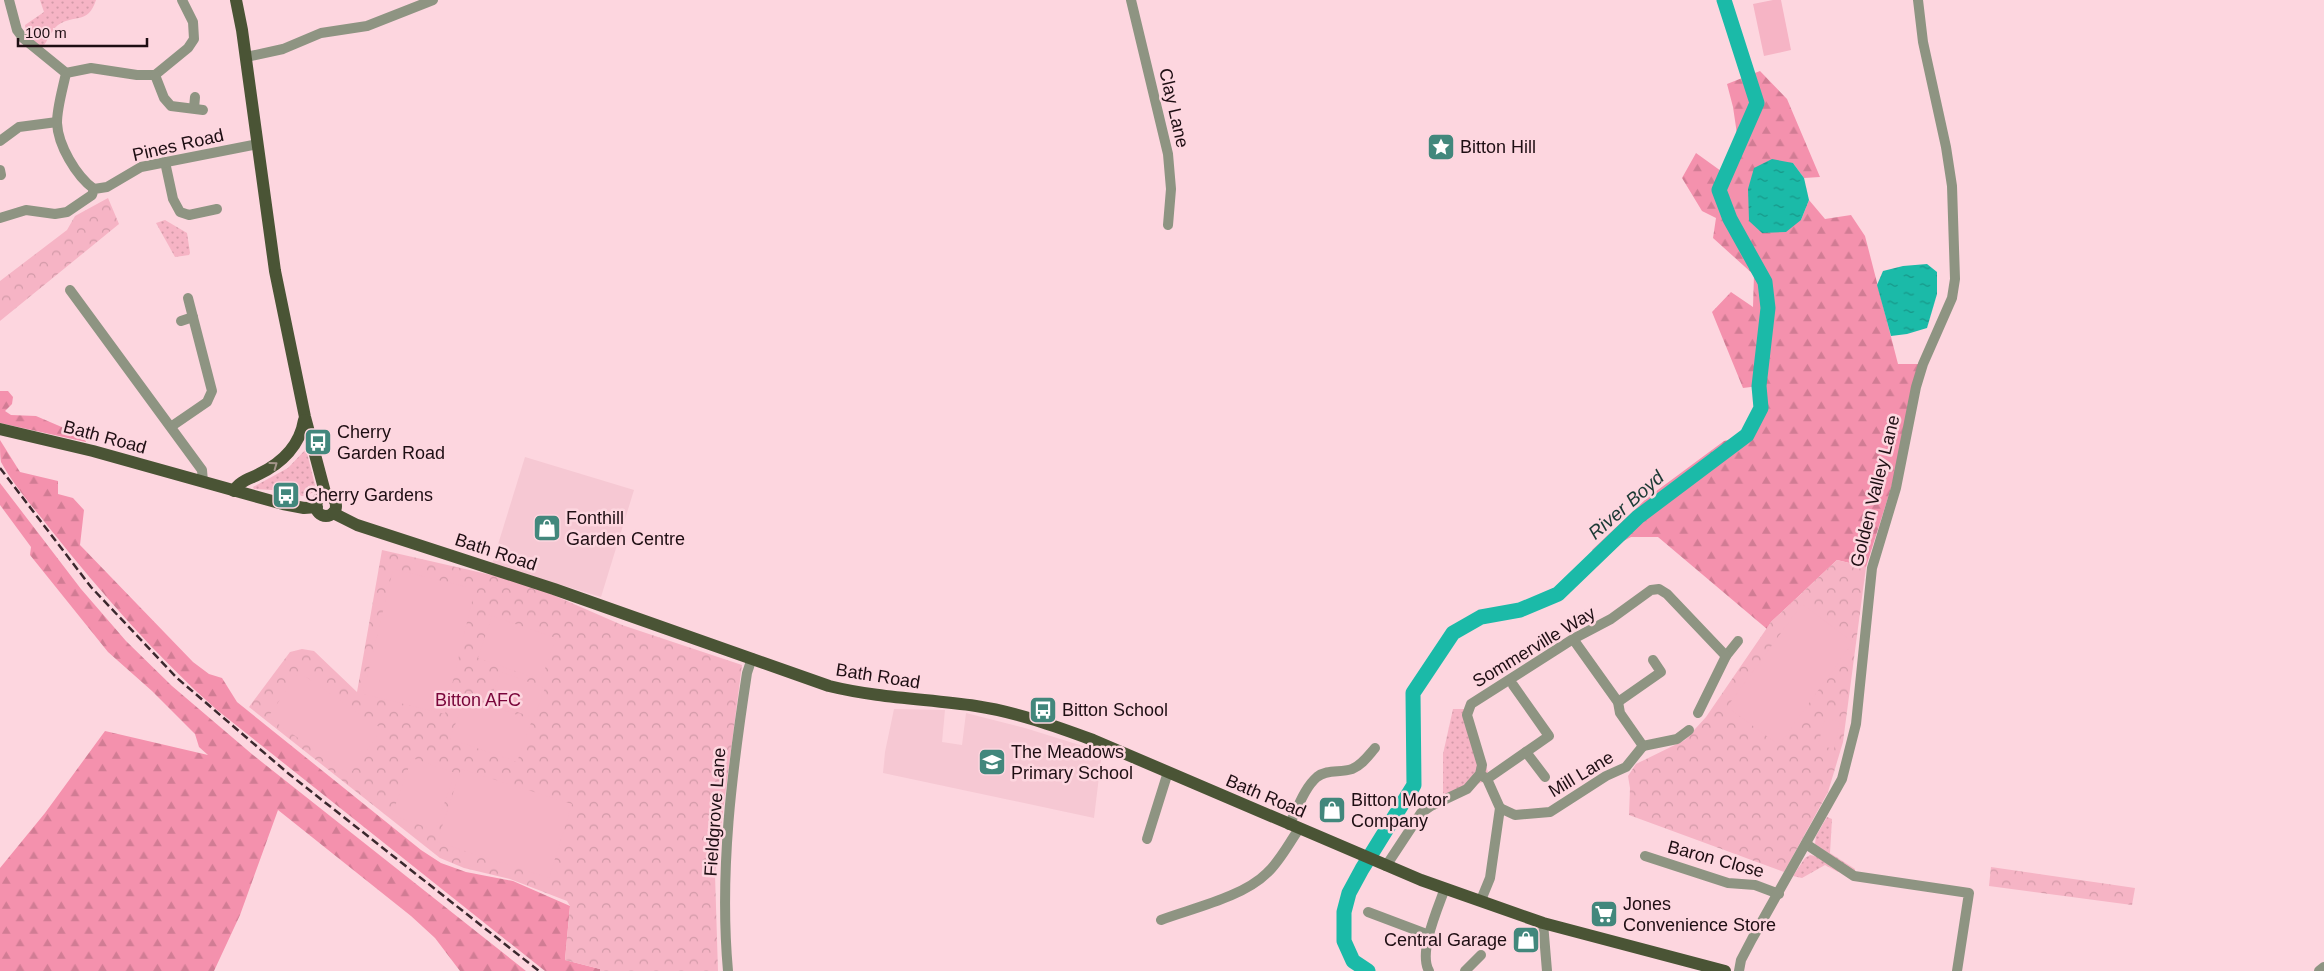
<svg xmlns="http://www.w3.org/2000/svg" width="2324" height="971" font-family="Helvetica,sans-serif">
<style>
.built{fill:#f6c8d3}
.grass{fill:url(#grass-dots)}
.forest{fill:url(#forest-firs)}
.park{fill:url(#park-crowns)}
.garden{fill:#f6b4c5}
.water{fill:url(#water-ripples)}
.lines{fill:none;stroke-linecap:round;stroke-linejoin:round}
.river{stroke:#1bbaa8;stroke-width:15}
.street{stroke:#8e9482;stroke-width:10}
.primary{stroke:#4a5435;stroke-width:12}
.rail{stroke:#3b282e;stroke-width:2.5;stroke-dasharray:8 4;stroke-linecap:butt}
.oneway{stroke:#a4958a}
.labels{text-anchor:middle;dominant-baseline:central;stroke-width:5;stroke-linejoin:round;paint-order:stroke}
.street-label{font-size:18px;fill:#1e0e13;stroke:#fdd6df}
.poi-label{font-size:18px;fill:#1e0e13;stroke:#fdd6df;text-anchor:start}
.park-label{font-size:18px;fill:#79053a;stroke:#fdd6df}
.water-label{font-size:19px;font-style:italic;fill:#1b3934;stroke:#fdd6df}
</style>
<defs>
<pattern id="grass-dots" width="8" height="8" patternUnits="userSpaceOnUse" patternTransform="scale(1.25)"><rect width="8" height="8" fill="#f6b4c5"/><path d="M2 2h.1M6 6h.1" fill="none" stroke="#d29aa8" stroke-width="1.8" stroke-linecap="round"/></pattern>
<pattern id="forest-firs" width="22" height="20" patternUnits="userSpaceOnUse" patternTransform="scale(1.25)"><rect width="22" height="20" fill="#f491ad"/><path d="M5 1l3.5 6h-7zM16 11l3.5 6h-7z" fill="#d17c94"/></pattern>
<pattern id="park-crowns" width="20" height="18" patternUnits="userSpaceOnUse" patternTransform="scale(1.25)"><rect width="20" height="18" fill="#f6b4c5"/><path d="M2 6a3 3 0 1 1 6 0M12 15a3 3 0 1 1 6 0" fill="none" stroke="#d29aa8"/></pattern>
<pattern id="water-ripples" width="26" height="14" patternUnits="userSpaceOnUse" patternTransform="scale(1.25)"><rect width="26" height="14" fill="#1bbaa8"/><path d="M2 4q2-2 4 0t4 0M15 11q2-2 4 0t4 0" fill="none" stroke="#179688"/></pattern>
</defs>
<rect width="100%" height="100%" fill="#fdd6df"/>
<!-- built -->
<g class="built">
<path d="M525 457 634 490 601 597 492 564Z"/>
<path d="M894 709 945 710 942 742 962 745 966 713 1025 728 1102 752 1094 818 883 773 885 752Z"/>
</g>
<!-- grass -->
<g class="grass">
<path d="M40 0H96C88 25 74 14 58 25 52 29 47 42 42 48L26 34 25 25 44 12Z"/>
<path d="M165 220 187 233 190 253 189 255 175 257 156 223Z"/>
<path d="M306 449 315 485 313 492 307 496H301L297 491 290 489 289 491 254 489 253 487 288 468Z"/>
<path d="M1453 709H1467L1488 772 1482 782 1443 800V754Z"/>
<path d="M1827 817 1832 819 1830 853 1855 869V872L1815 844 1816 836Z"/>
<path d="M1810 855 1815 856 1839 871 1838 872 1825 865 1802 878 1793 876 1805 858Z"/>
</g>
<!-- forest -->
<g class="forest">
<path d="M1760 71 1787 99 1820 177 1804 178 1793 163 1801 220 1809 200 1825 219 1851 215 1865 236 1898 364H1920L1892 485 1866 567 1837 560 1771 622 1767 629 1658 537H1631L1597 555 1592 550 1647 498 1724 441 1747 435 1761 408 1759 386 1743 388 1712 312 1731 292 1753 307 1754 275 1713 238 1716 218 1702 211 1682 178 1696 153 1721 171 1737 134 1733 107 1727 84Z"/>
<path d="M0 391H8L13 397 12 404 5 411 11 415 36 416 85 437 86 442 0 423Z"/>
<path d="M0 440 20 472 58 481V494L73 498 84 510 80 545 193 662 209 674 222 678 237 702 421 850 441 863 466 872 513 881 570 906 565 960 600 969V971H545L217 710C156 656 102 594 51 530 34 508 14 486 1 462 0 456 0 446 0 440Z"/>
<path d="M0 483 81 589 126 641 172 686 253 755 526 971H460L435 938 411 916 278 810 240 915 214 971H0V868L45 813 105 731 208 755 199 747 195 734 152 691 108 652 30 555 31 547 0 505Z"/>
</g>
<!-- park -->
<g class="park">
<path d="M108 198 119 224 0 321V281L67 230 75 216Z"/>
<path d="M382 550 500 577 544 591 622 625 742 665 715 874 718 971H600V969L565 960 570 906 567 901 510 879 464 868 440 858 249 707 290 652 302 649 314 651 357 692Z"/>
<path d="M1837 560 1866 567 1843 742 1828 792 1784 872 1629 815 1630 788 1628 776 1636 764 1685 740 1706 717 1771 622Z"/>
<path d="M1991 867 2135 888 2132 905 1989 886Z"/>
</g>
<!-- garden -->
<g class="garden">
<path d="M1773 0H1781L1791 50 1764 56 1753 4Z"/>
<path d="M393 569 475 589 445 714 363 694Z"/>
<path d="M1802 604 1853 642 1779 745 1727 707Z"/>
<path d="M492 616 556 638 541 680 478 658Z"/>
<path d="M299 672 382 729 350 774 268 717Z"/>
<path d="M501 672 545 688 534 718 489 702Z"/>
<path d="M465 697 532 720 517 762 450 739Z"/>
<path d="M1825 718 1840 722 1834 749 1818 745Z"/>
<path d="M412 758 455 773 435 830 392 815Z"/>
<path d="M461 769 572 804 549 878 437 842Z"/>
</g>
<!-- water -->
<g class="water">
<path d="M1772 159 1793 163 1804 178 1809 200 1801 220 1786 232 1762 233 1749 221 1748 189 1754 168Z"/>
<path d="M1927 264 1937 272V294L1927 328 1907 334 1891 336 1877 285 1883 271 1903 266Z"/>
</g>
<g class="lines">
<!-- river -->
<path class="river" d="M1368 971 1353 961 1344 941V912L1349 893 1362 869 1414 785 1413 693 1453 633 1481 617 1520 610 1558 594 1638 517 1747 435 1761 408 1759 386 1768 308 1765 282 1730 219 1719 190 1757 103 1724 0"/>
<!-- street -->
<g class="street">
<path d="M9 0 17 30 23 38 66 73C63 88 57 107 57 123 58 145 76 176 94 189"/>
<path d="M1131 0 1168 154 1171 189 1168 225"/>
<path d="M246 57 283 49 321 33 367 26 433 0"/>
<path d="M66 73 91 68 137 75H155L188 48 194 39 193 22 182 0"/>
<path d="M155 75 164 98 171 106 203 110"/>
<path d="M194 108 195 97"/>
<path d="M0 141 19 127 57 122"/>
<path d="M165 162 173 199 180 212 189 215 217 209"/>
<path d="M0 170 1 175"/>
<path d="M0 218 26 210 55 214 67 212 92 195 94 189 107 187 141 167 258 144"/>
<path d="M70 290 202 470 203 482"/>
<path d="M181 321 193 317"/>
<path d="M172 426 207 402 212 391 188 298"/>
<path d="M1573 639 1618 702 1620 713 1643 746"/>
<path d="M1726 656 1738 641"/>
<path d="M1618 702 1661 672 1653 660"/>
<path d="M1643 746 1677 739 1689 730"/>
<path d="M1526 752 1545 777"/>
<path d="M1481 775 1487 779 1500 808 1490 878 1481 900"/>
<path d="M1487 779 1549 736 1513 685"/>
<path d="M1500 808 1515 815 1550 812 1606 776 1626 767 1643 746"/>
<path d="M1289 825C1297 810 1304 788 1317 777 1327 769 1340 773 1352 769 1362 765 1368 756 1375 748"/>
<path d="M1147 839 1168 772"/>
<path d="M1806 844 1854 876 1969 893 1957 971"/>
<path d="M1645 856 1728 883 1755 885 1779 894"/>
<path d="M1386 866 1421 813 1431 806 1467 789 1480 774 1482 765 1467 715 1471 704 1573 639 1611 619 1651 590 1659 589 1667 594 1726 656 1698 713"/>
<path d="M1368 912 1429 935"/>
<path d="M1161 920C1193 908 1243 897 1267 873 1280 861 1289 843 1299 829"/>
<path d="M1543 923 1547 971"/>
<path d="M728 971C719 872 732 771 747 673L752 658"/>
<path d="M1429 971C1418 952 1438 908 1445 888"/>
<path d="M1465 971 1481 955"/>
<path d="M1739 971 1741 960 1752 939 1842 779 1856 724 1872 568 1896 488 1916 387 1923 364 1952 298 1955 279 1952 186 1946 147 1923 42 1918 0"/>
<path d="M2319 971 2324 967"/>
</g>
<!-- primary -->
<g class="primary">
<path d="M236 0 242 30 275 271 305 417 326 496"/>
<path d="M0 429 93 451 283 504 304 508 317 507"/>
<path d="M234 491C239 481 250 479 259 474 282 463 300 445 304 420"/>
<circle cx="326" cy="506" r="10"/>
<path d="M333 513 357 525 554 589 829 686C878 698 927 699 976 706 1016 712 1055 726 1093 740L1421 880 1543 923 1725 971"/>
</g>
<!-- rail -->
<path class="rail" d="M0 468 91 587 177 678 289 774 539 971"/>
</g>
<!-- one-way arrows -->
<defs><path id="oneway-chevron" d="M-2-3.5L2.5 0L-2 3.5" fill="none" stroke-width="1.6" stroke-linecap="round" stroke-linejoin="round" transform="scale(1.25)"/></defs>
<use class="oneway" href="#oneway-chevron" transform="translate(274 465) rotate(-36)"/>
<!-- icons -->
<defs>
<g id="sight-square" transform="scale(1.4375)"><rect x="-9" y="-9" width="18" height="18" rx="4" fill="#42877c" stroke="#fdd6df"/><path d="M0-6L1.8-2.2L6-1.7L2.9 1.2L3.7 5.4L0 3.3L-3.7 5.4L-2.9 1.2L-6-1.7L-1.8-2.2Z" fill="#fff"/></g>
<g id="bus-square" transform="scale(1.4375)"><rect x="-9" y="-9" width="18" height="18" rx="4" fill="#42877c" stroke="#fdd6df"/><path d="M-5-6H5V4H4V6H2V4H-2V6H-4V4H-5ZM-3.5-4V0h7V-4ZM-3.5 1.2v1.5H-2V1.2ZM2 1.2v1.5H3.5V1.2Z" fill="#fff"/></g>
<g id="shop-square" transform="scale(1.4375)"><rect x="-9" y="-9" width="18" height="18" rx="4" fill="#42877c" stroke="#fdd6df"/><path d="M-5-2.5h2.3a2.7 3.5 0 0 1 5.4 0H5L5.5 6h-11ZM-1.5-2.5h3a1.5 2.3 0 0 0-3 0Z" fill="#fff"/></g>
<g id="school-square" transform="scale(1.4375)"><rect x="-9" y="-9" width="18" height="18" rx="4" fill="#42877c" stroke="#fdd6df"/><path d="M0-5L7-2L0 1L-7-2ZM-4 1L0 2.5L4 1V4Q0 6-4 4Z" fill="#fff"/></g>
<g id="supermarket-square" transform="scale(1.4375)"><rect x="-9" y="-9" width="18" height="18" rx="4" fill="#42877c" stroke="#fdd6df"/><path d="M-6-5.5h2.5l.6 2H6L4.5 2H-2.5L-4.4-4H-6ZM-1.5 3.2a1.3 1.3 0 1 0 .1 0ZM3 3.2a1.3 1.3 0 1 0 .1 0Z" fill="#fff"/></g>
</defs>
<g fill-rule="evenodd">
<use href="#sight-square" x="1441" y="147"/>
<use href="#bus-square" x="318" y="442"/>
<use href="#bus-square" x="286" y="495"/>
<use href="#shop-square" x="547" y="528"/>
<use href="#bus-square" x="1043" y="710"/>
<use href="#school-square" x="992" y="762"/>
<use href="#shop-square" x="1332" y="810"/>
<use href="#supermarket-square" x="1604" y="914"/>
<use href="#shop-square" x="1526" y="940"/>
</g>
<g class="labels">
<!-- street labels -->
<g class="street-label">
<text transform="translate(1174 108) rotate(77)">Clay Lane</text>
<text transform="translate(178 145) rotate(-13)">Pines Road</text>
<text transform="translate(105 437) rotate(15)">Bath Road</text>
<text transform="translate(1875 491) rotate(-76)">Golden Valley Lane</text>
<text transform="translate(496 552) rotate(18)">Bath Road</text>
<text transform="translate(1534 647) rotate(-31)">Sommerville Way</text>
<text transform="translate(878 676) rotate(9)">Bath Road</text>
<text transform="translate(1581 774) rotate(-31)">Mill Lane</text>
<text transform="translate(1266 796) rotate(23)">Bath Road</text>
<text transform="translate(715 812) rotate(-86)">Fieldgrove Lane</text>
<text transform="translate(1716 859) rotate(15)">Baron Close</text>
</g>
<!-- poi labels -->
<g class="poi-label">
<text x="1460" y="147">Bitton Hill</text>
<text x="337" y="432">Cherry<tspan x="337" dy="21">Garden Road</tspan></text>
<text x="305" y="495">Cherry Gardens</text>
<text x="566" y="518">Fonthill<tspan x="566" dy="21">Garden Centre</tspan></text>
<text x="1062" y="710">Bitton School</text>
<text x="1011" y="752">The Meadows<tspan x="1011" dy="21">Primary School</tspan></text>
<text x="1351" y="800">Bitton Motor<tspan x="1351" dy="21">Company</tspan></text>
<text x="1623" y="904">Jones<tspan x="1623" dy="21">Convenience Store</tspan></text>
<text x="1507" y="940" text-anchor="end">Central Garage</text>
</g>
<!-- park labels -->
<g class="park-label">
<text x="478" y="700">Bitton AFC</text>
</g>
<!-- water labels -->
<g class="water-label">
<text transform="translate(1626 505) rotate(-41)">River Boyd</text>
</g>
</g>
<!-- scale -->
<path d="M18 38v8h129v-8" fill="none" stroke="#1e0e13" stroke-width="2.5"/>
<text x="25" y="38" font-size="15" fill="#1e0e13" stroke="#fdd6df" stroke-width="4" paint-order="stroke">100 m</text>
</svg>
